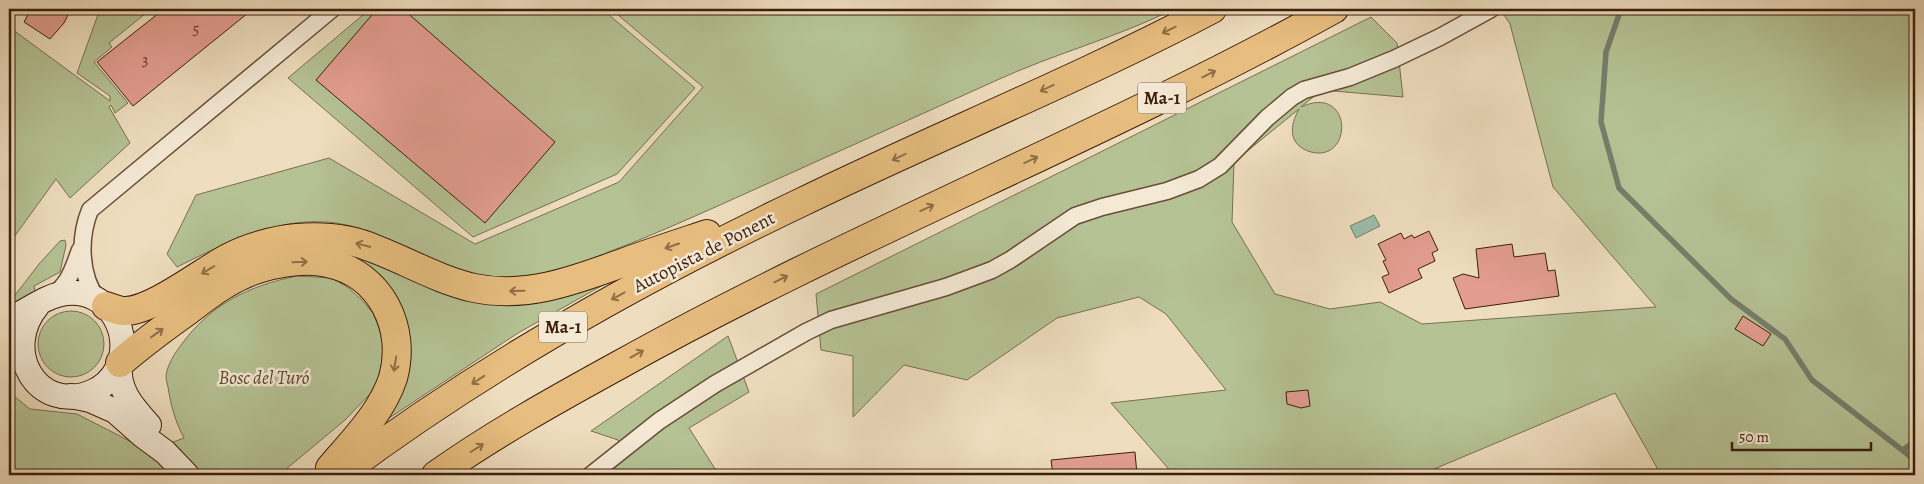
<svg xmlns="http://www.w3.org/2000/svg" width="1924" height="484" font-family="Alegreya,serif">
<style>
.green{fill:#b5c294;stroke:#787050}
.water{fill:#9bbdab;stroke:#757e6b}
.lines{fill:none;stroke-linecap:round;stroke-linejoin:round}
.stream{stroke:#757e6b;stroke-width:5.5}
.building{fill:#e29d90;stroke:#3c1f0b}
.street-casing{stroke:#684e38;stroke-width:19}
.secondary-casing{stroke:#3c1f0b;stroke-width:26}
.highway-casing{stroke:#3c1f0b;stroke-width:30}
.street{stroke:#f4e9d5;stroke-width:16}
.secondary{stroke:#f4e9d5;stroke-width:24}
.highway{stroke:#e7be7f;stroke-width:28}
.oneway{stroke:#926e45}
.labels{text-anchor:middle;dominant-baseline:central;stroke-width:5;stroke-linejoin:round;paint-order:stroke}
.number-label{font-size:16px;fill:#663e2c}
.shield{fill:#f4e9d5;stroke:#735c48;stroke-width:1}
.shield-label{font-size:18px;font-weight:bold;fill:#3c1f0b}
.street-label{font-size:19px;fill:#3c1f0b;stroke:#f4e9d5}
.park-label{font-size:19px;font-style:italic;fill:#5a482d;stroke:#f4e9d5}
</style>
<rect width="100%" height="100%" fill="#eeddbe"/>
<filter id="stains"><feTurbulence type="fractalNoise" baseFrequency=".004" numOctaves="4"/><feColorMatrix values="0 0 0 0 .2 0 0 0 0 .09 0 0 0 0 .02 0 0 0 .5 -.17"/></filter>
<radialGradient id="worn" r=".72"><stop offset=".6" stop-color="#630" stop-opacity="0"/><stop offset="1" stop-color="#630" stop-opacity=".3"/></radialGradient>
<!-- green -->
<g class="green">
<path d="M100 9H151L109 43 112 47 94 62 128 103 115 113 111 105 109 107 130 143 70 198 56 179 9 244V27L110 101V96L77 73Z"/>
<path d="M370 9H602L695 88 617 174 473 237 288 78Z"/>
<path d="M611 9H1174C1116 38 1053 54 995 81 903 122 812 164 720 205 684 221 648 237 611 251 582 263 551 276 519 278 481 281 449 266 416 252 394 242 373 232 351 226 289 210 230 241 177 267L167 254 196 195 329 158 475 244 619 182 703 87Z"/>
<path d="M1500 9H1915V475H1661L1615 393 1420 475H1174L1111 403 1226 390 1166 314 1139 297 1057 318 967 380 904 365 853 417V356L821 350 816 294 1371 17 1397 43 1403 97 1322 90 1301 107C1353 83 1354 163 1311 152 1287 145 1290 125 1299 109L1234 162 1232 222 1275 294 1330 309 1380 302 1422 324 1656 307 1553 187 1510 24Z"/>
<path d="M65 240 66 245 60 272 34 286 35 291 9 306V303L39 264 60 241Z"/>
<path d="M321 250 361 256 433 289 628 271 518 333 377 426 407 343Z"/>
<path d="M297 276 332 278 347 287 361 299 373 313 379 328 383 344 382 362 378 379 370 394 345 420 279 475H9V387L14 396 30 409 77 414 149 451 184 438C175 421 171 406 168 387 167 384 166 379 166 376 167 365 175 353 181 345 211 304 248 286 297 276Z"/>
<circle cx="71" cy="344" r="33"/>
<path d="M728 336 749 392 689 428 719 475H599L622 455 618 440 591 431Z"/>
</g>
<!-- water -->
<path class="water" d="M1374 215 1380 226 1356 238 1350 226Z"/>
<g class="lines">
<!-- stream -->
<g class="stream">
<path d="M1621 9 1606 52 1601 122 1619 188 1731 299 1785 339 1812 380 1915 460"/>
<path d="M1903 450 1915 441"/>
</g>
</g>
<!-- building -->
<g class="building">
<path d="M31 9H71L64 23 50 39 24 22Z"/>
<path d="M164 9H253L133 106 97 62Z"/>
<path d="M377 9H403L555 142 485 223 316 80Z"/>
<path d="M1429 231 1438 250 1432 253 1435 261 1418 269 1422 278 1389 293 1382 277 1389 274 1383 261 1386 260 1378 244 1401 233 1404 239 1412 235 1414 238Z"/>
<path d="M1512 244 1514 257 1545 253 1548 271 1555 270 1559 296 1465 309 1453 278 1463 274 1479 278 1476 249Z"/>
<path d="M1743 316 1771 334 1763 346 1735 329Z"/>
<path d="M1308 390 1310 406 1301 408 1287 404 1286 392Z"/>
<path d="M1135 452 1137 475H1053L1051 460Z"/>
</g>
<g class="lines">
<!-- street casing -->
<g class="street-casing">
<g id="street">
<path d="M52 296C69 284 73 269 80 250"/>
<path d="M98 300C79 276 79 237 90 210L332 9"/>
<path d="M591 475 659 421 715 384 806 332 831 320 946 287 992 270 1010 260 1075 216 1102 207 1167 191 1199 179 1220 166 1267 118 1292 97 1304 90 1350 77 1394 59 1440 37 1491 9"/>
</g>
</g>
<!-- secondary casing -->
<g class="secondary-casing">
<g id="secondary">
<path d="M9 319C28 311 46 295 67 293 109 289 134 334 117 369 112 379 102 388 92 392 37 415 0 350 38 305"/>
<path d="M120 363C117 390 132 406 149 425"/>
<path d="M71 396 90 400 115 411 142 435 165 452 187 475"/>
</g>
</g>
<!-- highway casing -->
<g class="highway-casing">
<g id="highway">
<path d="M106 306C112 308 118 311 124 311 151 312 203 271 228 258 248 247 275 240 297 238 323 236 352 239 375 249 409 262 439 280 474 288 527 299 575 280 625 262 652 252 680 243 707 234"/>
<path d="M120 363C142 344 165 327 189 310 211 293 233 276 261 268 282 262 306 258 328 263 381 274 407 328 393 378 382 412 353 441 330 468"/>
<path d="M339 475C483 367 640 279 802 202 938 136 1079 79 1212 9"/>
<path d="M436 475C494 434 557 399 619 365 852 235 1101 138 1334 9"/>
</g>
</g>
<!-- street -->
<use href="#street" class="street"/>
<!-- secondary -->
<use href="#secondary" class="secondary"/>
<!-- highway -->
<use href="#highway" class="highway"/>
</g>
<!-- one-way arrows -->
<defs><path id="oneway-shaft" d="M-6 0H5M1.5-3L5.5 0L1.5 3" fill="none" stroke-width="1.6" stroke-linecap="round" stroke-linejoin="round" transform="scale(1.25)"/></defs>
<g class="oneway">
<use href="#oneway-shaft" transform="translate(1169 30) rotate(154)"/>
<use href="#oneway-shaft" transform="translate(1209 74) rotate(-27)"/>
<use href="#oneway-shaft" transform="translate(1047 88) rotate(155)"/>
<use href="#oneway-shaft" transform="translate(899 157) rotate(155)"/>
<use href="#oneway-shaft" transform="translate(1031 160) rotate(-25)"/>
<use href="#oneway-shaft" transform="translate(927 208) rotate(-25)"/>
<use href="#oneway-shaft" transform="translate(363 245) rotate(-165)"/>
<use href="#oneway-shaft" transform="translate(672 246) rotate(161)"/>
<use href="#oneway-shaft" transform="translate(300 262) rotate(-2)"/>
<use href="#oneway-shaft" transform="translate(208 270) rotate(149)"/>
<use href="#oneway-shaft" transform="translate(781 279) rotate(-26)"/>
<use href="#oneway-shaft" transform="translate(517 291) rotate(179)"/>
<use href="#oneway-shaft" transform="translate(618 296) rotate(151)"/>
<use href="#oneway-shaft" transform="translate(157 333) rotate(-36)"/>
<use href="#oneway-shaft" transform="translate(637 354) rotate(-29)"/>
<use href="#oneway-shaft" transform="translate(395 364) rotate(99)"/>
<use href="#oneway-shaft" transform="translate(478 380) rotate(147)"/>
<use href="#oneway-shaft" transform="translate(477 448) rotate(-32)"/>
</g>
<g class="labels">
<!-- number labels -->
<g class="number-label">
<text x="196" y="29">5</text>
<text x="145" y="60">3</text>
</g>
<!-- shield labels -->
<g class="shield">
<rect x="1138" y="82.5" width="48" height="31" rx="4"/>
<rect x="539" y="311.5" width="48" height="31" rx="4"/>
</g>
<g class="shield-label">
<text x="1162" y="98">Ma-1</text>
<text x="563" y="327">Ma-1</text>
</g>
<!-- street labels -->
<g class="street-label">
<text transform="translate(704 252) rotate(-27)">Autopista de Ponent</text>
</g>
<!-- park labels -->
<g class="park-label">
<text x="264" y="378">Bosc del Turó</text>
</g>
</g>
<!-- margin -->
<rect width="1924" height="484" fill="none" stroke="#eeddbe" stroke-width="30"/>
<rect x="10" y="10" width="1904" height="464" fill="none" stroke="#3c1f0b" stroke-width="2.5"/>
<rect x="15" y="15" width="1894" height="454" fill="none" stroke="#3c1f0b"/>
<!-- scale -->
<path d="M1732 442v8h139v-8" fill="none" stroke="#3c1f0b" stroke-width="2.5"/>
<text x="1739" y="442" font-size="15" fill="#3c1f0b" stroke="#f4e9d5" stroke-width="4" paint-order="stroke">50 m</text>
<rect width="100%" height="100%" filter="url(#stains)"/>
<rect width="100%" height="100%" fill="url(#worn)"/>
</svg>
